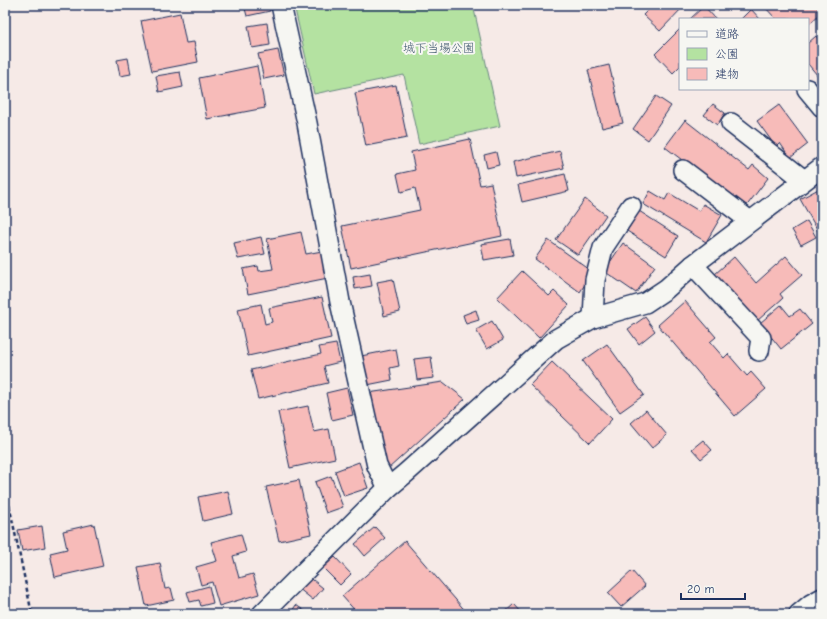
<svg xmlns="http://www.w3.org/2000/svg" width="827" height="619" font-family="'Comic Neue','Klee One',sans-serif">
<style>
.green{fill:#b4e2a1;stroke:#688880}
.building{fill:#f7bbb9;stroke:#1b2f5e}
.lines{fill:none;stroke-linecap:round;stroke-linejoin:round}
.street-casing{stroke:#1b2f5e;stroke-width:22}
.path{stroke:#1b2f5e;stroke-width:2.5;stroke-dasharray:4 3;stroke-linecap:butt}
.street{stroke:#f6f6f2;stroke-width:19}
.labels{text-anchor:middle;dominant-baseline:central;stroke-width:4;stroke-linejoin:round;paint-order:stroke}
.park-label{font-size:12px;fill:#3a536b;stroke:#f6f6f2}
</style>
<rect width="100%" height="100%" fill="#f6eae7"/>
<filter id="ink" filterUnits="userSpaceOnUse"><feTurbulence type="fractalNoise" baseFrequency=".025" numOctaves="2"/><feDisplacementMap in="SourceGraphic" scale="8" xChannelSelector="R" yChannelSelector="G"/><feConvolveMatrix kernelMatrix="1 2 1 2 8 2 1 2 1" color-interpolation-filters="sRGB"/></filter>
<g filter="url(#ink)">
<!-- green -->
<path class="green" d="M294 5H473L500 126 419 144 404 75 314 94Z"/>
<!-- building -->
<g class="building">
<path d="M244 5H268L270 11 247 16Z"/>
<path d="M653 5H685L660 31 643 15Z"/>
<path d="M763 5H815L822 12 808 25V19H776Z"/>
<path d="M704 6 716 19H690Z"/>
<path d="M751 9 760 19H741Z"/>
<path d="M180 13 186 43 194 42 198 62 152 71 141 21Z"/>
<path d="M267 23 270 45 252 48 248 26Z"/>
<path d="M680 29V66L673 73 655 54Z"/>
<path d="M816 36 822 44V81L808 64V43Z"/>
<path d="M278 50 284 75 264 79 258 54Z"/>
<path d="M128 58 131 74 120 76 117 60Z"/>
<path d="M609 65 623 123 602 128 588 70Z"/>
<path d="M257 66 265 108 207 119 199 78Z"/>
<path d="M180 72 183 87 159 92 156 76Z"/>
<path d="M396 85 407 138 366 146 355 93Z"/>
<path d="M656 96 671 106 648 140 633 129Z"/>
<path d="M713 104 725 113 717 125 704 115Z"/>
<path d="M779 105 808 144 790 158 780 143 776 147 757 121Z"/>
<path d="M685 120 749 170 753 165 768 178 745 208 665 147Z"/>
<path d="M470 139 480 185 491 183 502 236 351 268 342 226 420 210 415 188 401 192 397 174 415 170 411 152Z"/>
<path d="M560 151 564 168 516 178 513 162Z"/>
<path d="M496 152 499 165 487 168 484 155Z"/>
<path d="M565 174 569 191 522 202 518 185Z"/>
<path d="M822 187V238L800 199Z"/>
<path d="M650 191 665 200 669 193 699 211 703 204 722 215 706 242 643 204Z"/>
<path d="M585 199 606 215 578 255 556 240Z"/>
<path d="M639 211 678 236 666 256 627 231Z"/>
<path d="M807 221 816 237 801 245 792 230Z"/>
<path d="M301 232 306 254 322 251 328 278 248 294 243 269 258 266 259 271 273 269 267 239Z"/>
<path d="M261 237 265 254 238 259 234 243Z"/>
<path d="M510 239 513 255 484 260 481 244Z"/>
<path d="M548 240 593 272 580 292 535 259Z"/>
<path d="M623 243 655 266 636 293 604 271Z"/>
<path d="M786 256 802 275 780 294 783 298 757 321 715 274 734 257 756 283Z"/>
<path d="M522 271 549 296 554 291 569 305 539 338 497 298Z"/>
<path d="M370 274 372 286 355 289 353 277Z"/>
<path d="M393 279 400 312 384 316 377 282Z"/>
<path d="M322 297 331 338 248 356 238 309 261 304 265 324 272 322 269 308Z"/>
<path d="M685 301 716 337 710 342 724 358 728 354 747 376 751 372 766 389 735 416 658 325Z"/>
<path d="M781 305 790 316 800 309 812 324 781 349 760 323Z"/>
<path d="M476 310 479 320 466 324 463 315Z"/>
<path d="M645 317 655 331 639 344 628 329Z"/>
<path d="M492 321 503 340 487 349 476 330Z"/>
<path d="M336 344 340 362 324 366 328 383 258 399 251 370 321 354 319 347Z"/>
<path d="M607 344 644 395 620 412 583 361Z"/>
<path d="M396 349 399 366 390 368 392 380 367 385 361 356Z"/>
<path d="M431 357 434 378 417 380 414 359Z"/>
<path d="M552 362 612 419 590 443 530 385Z"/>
<path d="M443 382 465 399 388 469 380 461 368 393Z"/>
<path d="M347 388 353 415 332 420 326 393Z"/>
<path d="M308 406 314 432 329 429 335 458 290 468 278 412Z"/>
<path d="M646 410 667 435 652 448 631 423Z"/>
<path d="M703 440 712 450 701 459 692 449Z"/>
<path d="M359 462 368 488 344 496 335 471Z"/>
<path d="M331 476 343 507 326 513 315 482Z"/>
<path d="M299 480 311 534 279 541 266 487Z"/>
<path d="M228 491 233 514 203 521 198 497Z"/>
<path d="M94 524 103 566 55 577 50 553 67 549 63 531Z"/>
<path d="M42 526 45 547 22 551 18 530Z"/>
<path d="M375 527 385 538 365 556 355 544Z"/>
<path d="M241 534 246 552 233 556 239 578 253 574 259 594 219 606 212 582 201 585 196 567 217 561 211 542Z"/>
<path d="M405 541 468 614H358L342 596Z"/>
<path d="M335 557 351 574 340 585 323 568Z"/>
<path d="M160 563 165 589 171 588 174 600 146 606 138 567Z"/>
<path d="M632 571 645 586 621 607 608 593Z"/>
<path d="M308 576 323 588 313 600 298 588Z"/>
<path d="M209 586 213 603 201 606 199 600 190 602 187 592Z"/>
<path d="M514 604 523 614H503Z"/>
<path d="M296 605 309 614H290Z"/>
</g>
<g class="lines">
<!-- street casing -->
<g class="street-casing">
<g id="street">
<path d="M281 5 307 123 340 302 377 466 388 488"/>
<path d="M807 89 822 107"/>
<path d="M731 123 804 180"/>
<path d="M683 170 750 221"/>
<path d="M693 265 761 338 759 351"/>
<path d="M593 318 595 280 603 248 631 206"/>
<path d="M262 614 388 488 406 473 556 339 593 318 645 303 666 289 693 265 822 167"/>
<path d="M799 614 811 604 822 598"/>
</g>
</g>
<!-- path -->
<path class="path" d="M5 485 32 614"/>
<!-- street -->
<use href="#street" class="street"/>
</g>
</g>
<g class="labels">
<!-- park labels -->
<g class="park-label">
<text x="439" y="48">城下当場公園</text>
</g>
</g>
<!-- margin -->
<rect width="827" height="619" fill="none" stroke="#f6f6f2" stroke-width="20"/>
<rect x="10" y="10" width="807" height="599" fill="none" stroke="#1b2f5e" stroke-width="1.5" filter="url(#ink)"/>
<!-- legend -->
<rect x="679" y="18" width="130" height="72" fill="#f6f6f2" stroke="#9ea6b7"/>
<rect x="687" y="31" width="20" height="6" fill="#f6f6f2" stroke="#9ea6b7"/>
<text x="715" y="38" font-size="12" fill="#1b2f5e">道路</text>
<rect x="687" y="48" width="20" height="12" fill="#b4e2a1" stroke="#9ea6b7"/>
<text x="715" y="58" font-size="12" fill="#1b2f5e">公園</text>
<rect x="687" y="68" width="20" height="12" fill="#f7bbb9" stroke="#9ea6b7"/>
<text x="715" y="78" font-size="12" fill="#1b2f5e">建物</text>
<!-- scale -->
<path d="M681 593v6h64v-6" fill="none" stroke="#1b2f5e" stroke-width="2"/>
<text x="687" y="593" font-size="12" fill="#1b2f5e" stroke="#f6f6f2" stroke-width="3" paint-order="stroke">20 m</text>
</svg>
